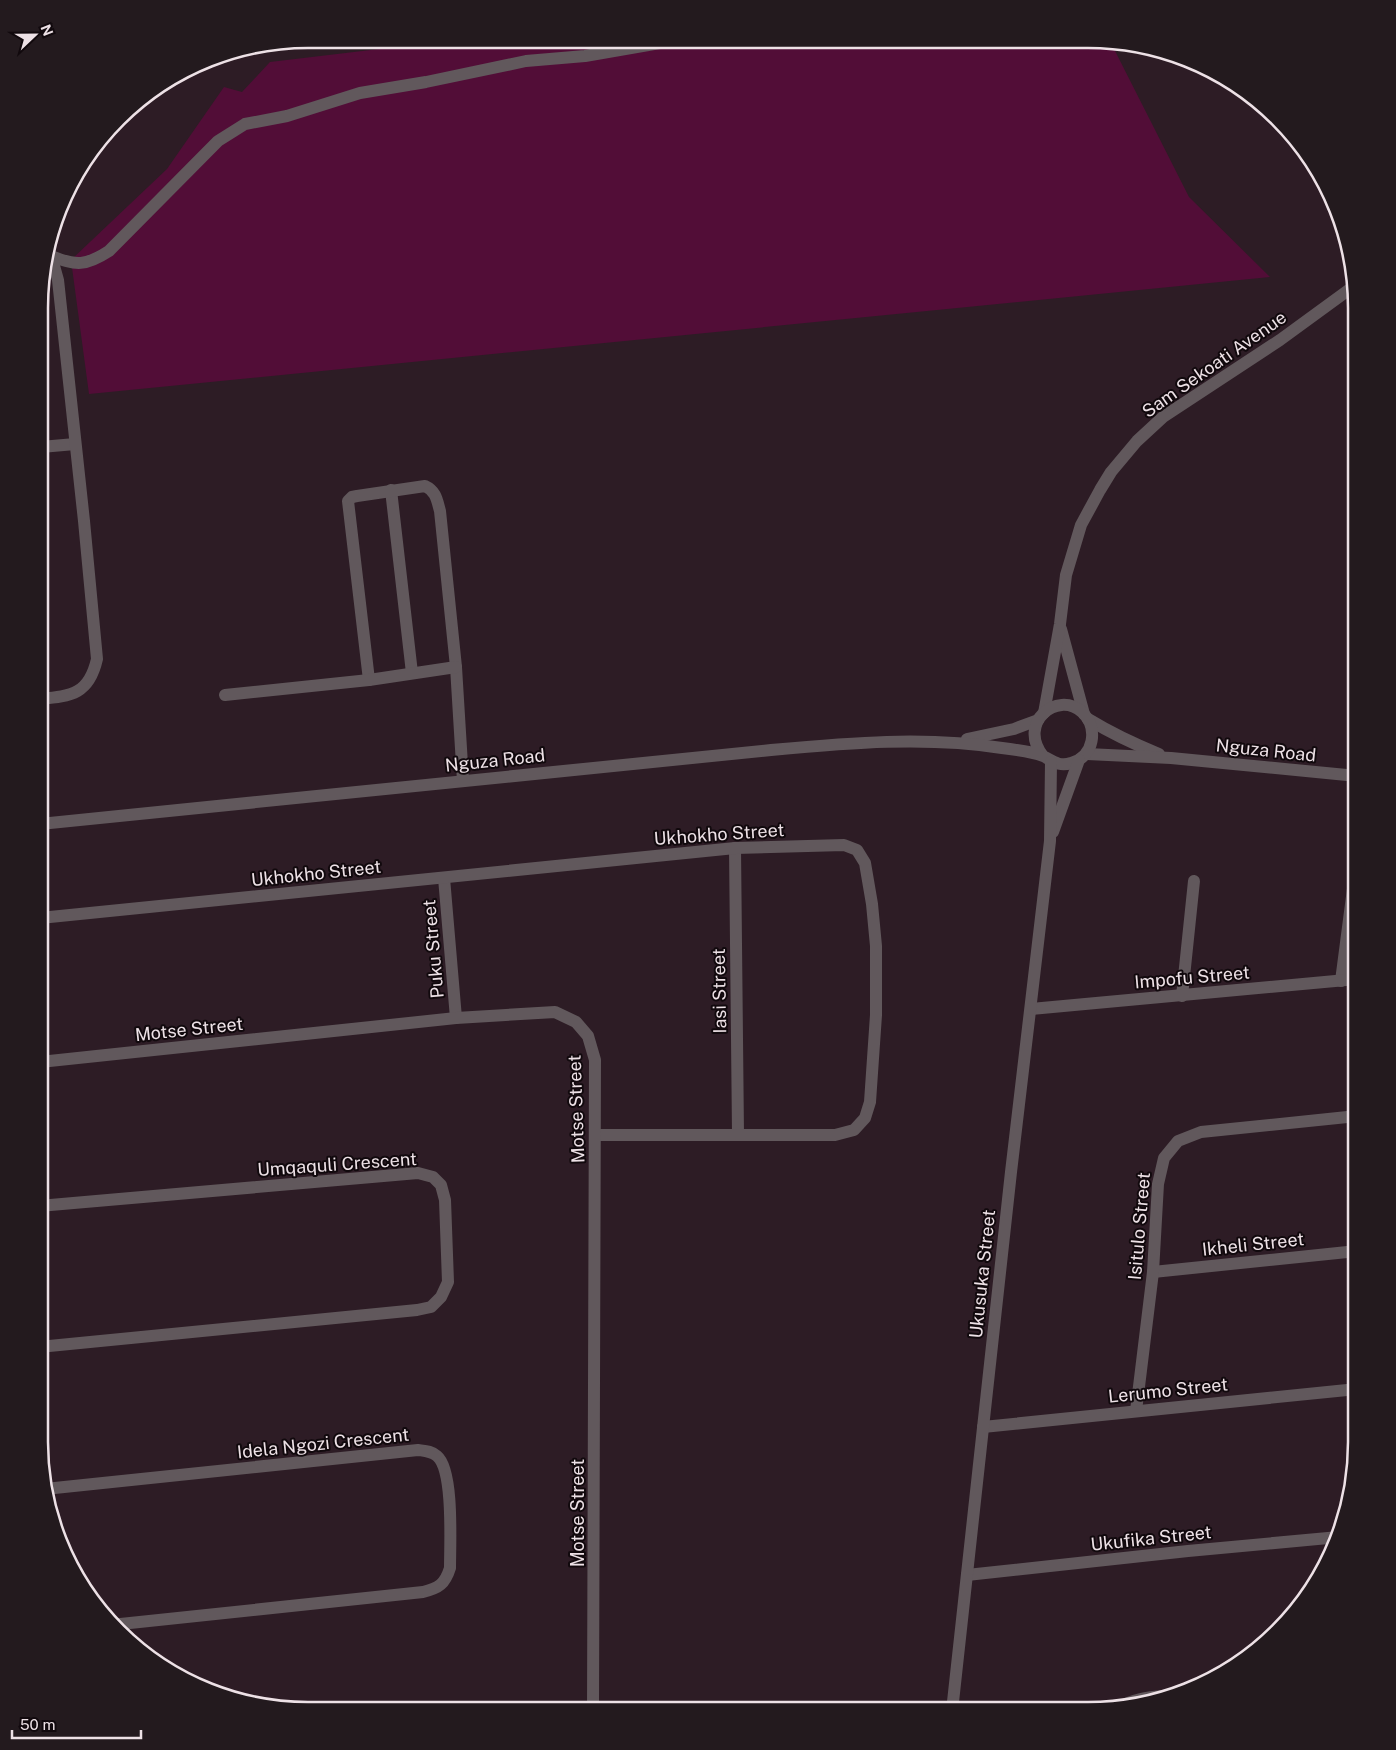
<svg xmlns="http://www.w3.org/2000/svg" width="1396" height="1750" font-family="'Public Sans',sans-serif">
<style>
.green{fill:#520d37}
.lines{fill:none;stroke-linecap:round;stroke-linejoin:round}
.minor{stroke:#61585c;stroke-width:12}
.labels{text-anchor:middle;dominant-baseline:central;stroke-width:4;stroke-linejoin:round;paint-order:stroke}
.street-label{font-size:18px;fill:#ede1e6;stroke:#11090d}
.rim{fill:none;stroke:#ede1e6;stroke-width:2.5}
</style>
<rect width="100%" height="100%" fill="#2d1c25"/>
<!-- green -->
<path class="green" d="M463 39 1110 41 1189 197 1270 277 89 394 71 260 167 169 224 87 242 92 270 62Z"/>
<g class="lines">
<!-- minor -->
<g class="minor">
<path d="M51 256C76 266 86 266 109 251L218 141 245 124 287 116 360 93 426 82 526 61 585 56 677 40"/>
<path d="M41 447 75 444"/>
<path d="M391 490 412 673"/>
<path d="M1061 629 1084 714"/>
<path d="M369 680 348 501 352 497 357 496 425 486C436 491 437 500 440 511L456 667 463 781"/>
<path d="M225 695 369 680 456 667"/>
<path d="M40 699C72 696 89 694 97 659L84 521 58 280 53 262 49 253"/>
<path d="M1044 713 1060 624 1066 575 1081 525 1100 490 1111 472 1137 441 1163 417 1280 340 1354 286"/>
<path d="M1088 719C1111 733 1134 744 1159 754"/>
<path d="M967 739 1014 729 1038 720"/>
<path d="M1087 754 1171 758 1357 776"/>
<path d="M40 824 771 750C848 743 925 736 1002 748 1015 750 1031 751 1043 756 1053 761 1059 767 1071 763 1094 757 1099 728 1082 712 1057 690 1017 723 1043 756"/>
<path d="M1053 832 1079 760"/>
<path d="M735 848 738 1134"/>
<path d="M444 878 456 1018"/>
<path d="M40 918 735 848 844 845 857 850 865 863 872 904 876 946V1015L870 1102 865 1118 854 1130 835 1135H596"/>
<path d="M1341 981 1357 858"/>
<path d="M1182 996 1194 881"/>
<path d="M1031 1009 1357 979"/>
<path d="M40 1062 456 1018 555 1012 576 1022 588 1036 595 1060 593 1711"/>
<path d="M1153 1272 1357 1251"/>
<path d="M39 1347 417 1310 431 1307 441 1297 448 1282 445 1200 441 1185 433 1177 418 1173 39 1206"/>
<path d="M1136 1411 1153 1272 1158 1184 1164 1158 1178 1141 1201 1132 1357 1116"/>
<path d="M983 1427 1357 1389"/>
<path d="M45 1489 418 1450C425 1451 431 1451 437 1456 454 1470 450 1544 450 1568 445 1584 439 1588 423 1592L111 1625"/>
<path d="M967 1575 1188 1551 1339 1537"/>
<path d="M1117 1709C1134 1697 1155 1697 1174 1695"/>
<path d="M627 1711H702"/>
<path d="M952 1711 1011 1172 1050 841 1051 762"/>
</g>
</g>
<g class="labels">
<!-- street labels -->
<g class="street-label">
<text transform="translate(1214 364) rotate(-35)">Sam Sekoati Avenue</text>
<text transform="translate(1266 750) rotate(6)">Nguza Road</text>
<text transform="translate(495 760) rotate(-6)">Nguza Road</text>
<text transform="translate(719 834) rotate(-4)">Ukhokho Street</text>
<text transform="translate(316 873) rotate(-6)">Ukhokho Street</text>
<text transform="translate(433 949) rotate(-95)">Puku Street</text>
<text transform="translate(1192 977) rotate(-5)">Impofu Street</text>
<text transform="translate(719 991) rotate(-91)">Iasi Street</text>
<text transform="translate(189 1029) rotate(-6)">Motse Street</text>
<text transform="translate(576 1109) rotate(-92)">Motse Street</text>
<text transform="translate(337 1164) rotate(-4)">Umqaquli Crescent</text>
<text transform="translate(1139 1226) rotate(-85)">Isitulo Street</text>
<text transform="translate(1253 1244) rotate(-6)">Ikheli Street</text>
<text transform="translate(982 1274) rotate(-84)">Ukusuka Street</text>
<text transform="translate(1168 1390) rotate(-6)">Lerumo Street</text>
<text transform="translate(323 1443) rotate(-6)">Idela Ngozi Crescent</text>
<text transform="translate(577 1513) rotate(-90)">Motse Street</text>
<text transform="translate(1151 1538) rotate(-6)">Ukufika Street</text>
</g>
</g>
<!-- crop -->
<path d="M0 0H1396V1750H0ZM308 48H1088A260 260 0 0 1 1348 308V1442A260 260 0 0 1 1088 1702H308A260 260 0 0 1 48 1442V308A260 260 0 0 1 308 48Z" fill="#231a1e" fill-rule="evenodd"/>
<path class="rim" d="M308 48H1088A260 260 0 0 1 1348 308V1442A260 260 0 0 1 1088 1702H308A260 260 0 0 1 48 1442V308A260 260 0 0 1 308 48Z"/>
<!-- north arrow -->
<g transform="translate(35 35) rotate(68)" stroke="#11090d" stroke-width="4" paint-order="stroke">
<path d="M0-4L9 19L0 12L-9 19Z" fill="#ede1e6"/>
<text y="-8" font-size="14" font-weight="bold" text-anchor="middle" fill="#ede1e6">N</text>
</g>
<!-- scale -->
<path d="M12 1730v8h129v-8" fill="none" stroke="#ede1e6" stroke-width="2.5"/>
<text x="20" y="1730" font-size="15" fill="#ede1e6" stroke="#11090d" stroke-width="4" paint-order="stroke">50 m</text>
</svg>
